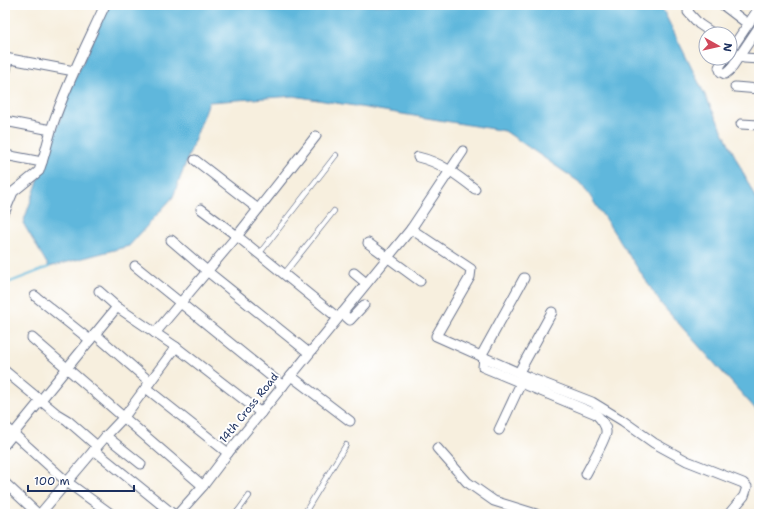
<svg xmlns="http://www.w3.org/2000/svg" width="764" height="519" font-family="'Shantell Sans',sans-serif">
<style>
.water{fill:#5eb7dc;stroke:#3c739d}
.lines{fill:none;stroke-linecap:round;stroke-linejoin:round}
.stream{stroke:#5eb7dc;stroke-width:2}
.lane-casing{stroke:#68728b;stroke-width:6}
.street-casing{stroke:#68728b;stroke-width:11}
.lane{stroke:#fff;stroke-width:4.5}
.street{stroke:#fff;stroke-width:9}
.labels{text-anchor:middle;dominant-baseline:central;stroke-width:4;stroke-linejoin:round;paint-order:stroke}
.street-label{font-size:11px;fill:#1b2f5e;stroke:#fff}
</style>
<rect width="100%" height="100%" fill="#fff"/>
<filter id="ink" filterUnits="userSpaceOnUse"><feTurbulence type="fractalNoise" baseFrequency=".025" numOctaves="2"/><feDisplacementMap in="SourceGraphic" scale="8" xChannelSelector="R" yChannelSelector="G"/><feConvolveMatrix kernelMatrix="1 2 1 2 8 2 1 2 1" color-interpolation-filters="sRGB"/></filter>
<filter id="wash" filterUnits="userSpaceOnUse"><feTurbulence type="fractalNoise" baseFrequency=".012" numOctaves="4" result="noise"/><feDisplacementMap in="SourceGraphic" scale="16" xChannelSelector="R" yChannelSelector="G"/><feGaussianBlur stdDeviation="0.9" result="paint"/><feColorMatrix in="noise" values="0 0 0 0 0 0 0 0 0 0 0 0 0 0 0 0 0 1.4 0 .05"/><feComposite in="paint" operator="in"/></filter>
<g filter="url(#wash)">
<rect width="100%" height="100%" fill="#f7efde"/>
<!-- water -->
<path class="water" d="M109 5H665L662 8 759 205V413L662 305 582 184 505 131 294 96 209 102 173 197 129 246 49 267 23 223 73 83Z"/>
<g class="lines">
<!-- stream -->
<path class="stream" d="M5 284 49 267"/>
</g>
</g>
<g filter="url(#ink)">
<g class="lines">
<!-- lane casing -->
<g class="lane-casing">
<g id="lane">
<path d="M259 254 336 155"/>
<path d="M284 274 334 211"/>
<path d="M238 511 249 496"/>
<path d="M235 514 238 511 243 514"/>
<path d="M304 514 346 445"/>
</g>
</g>
<!-- street casing -->
<g class="street-casing">
<g id="street">
<path d="M689 5 688 12 699 24 714 34"/>
<path d="M723 5 748 24"/>
<path d="M730 51 759 8"/>
<path d="M5 58 74 71"/>
<path d="M725 58 719 67 721 72 725 74 730 70 759 27"/>
<path d="M744 58 759 59"/>
<path d="M5 75 8 59"/>
<path d="M735 87 759 89"/>
<path d="M5 121 51 130"/>
<path d="M741 124 759 125"/>
<path d="M5 155 42 162 39 171 13 192 5 211"/>
<path d="M418 157C440 162 457 175 475 189"/>
<path d="M195 160 258 209"/>
<path d="M42 162C46 150 49 136 53 124 67 83 87 44 105 5"/>
<path d="M201 209 237 236 338 318"/>
<path d="M411 229 471 269 470 277 436 336 528 377 592 402 623 421 654 443 687 461 743 483 747 487 744 496 729 514"/>
<path d="M171 240 207 271 309 353"/>
<path d="M368 243 420 281"/>
<path d="M135 266 283 386"/>
<path d="M354 273 366 283"/>
<path d="M99 291 117 307 176 347 261 413"/>
<path d="M35 296 90 340"/>
<path d="M342 313 350 320 364 305"/>
<path d="M155 333 237 236 316 136"/>
<path d="M95 334 150 382"/>
<path d="M32 338 203 486"/>
<path d="M481 356 524 278"/>
<path d="M484 357 483 367 596 414C601 419 607 426 606 433 605 440 590 466 586 474"/>
<path d="M5 371 57 414 67 420 97 446"/>
<path d="M519 372 552 312"/>
<path d="M291 376 350 421"/>
<path d="M146 388 228 453"/>
<path d="M5 426 67 482 111 514"/>
<path d="M499 430 521 383"/>
<path d="M106 436 141 464"/>
<path d="M5 444 117 307"/>
<path d="M437 448 467 482 494 501 536 514"/>
<path d="M94 450 173 514"/>
<path d="M5 483 38 514"/>
<path d="M40 514 106 436 124 417 176 347"/>
<path d="M178 514 203 486 228 453 411 229 463 151"/>
</g>
</g>
<!-- lane -->
<use href="#lane" class="lane"/>
<!-- street -->
<use href="#street" class="street"/>
</g>
</g>
<g class="labels">
<!-- street labels -->
<g class="street-label">
<text transform="translate(249 408) rotate(-51)">14th Cross Road</text>
</g>
</g>
<!-- margin -->
<rect width="764" height="519" fill="none" stroke="#fff" stroke-width="20"/>
<!-- north arrow -->
<g transform="translate(718 46) rotate(98)"><circle r="19" fill="#ffffff" stroke="#a4acbf"/>
<path d="M0-3L7 15L0 10L-7 15Z" fill="#d1495b"/>
<text y="-6" font-size="11" font-weight="bold" text-anchor="middle" fill="#1b2f5e">N</text>
</g>
<!-- scale -->
<path d="M28 485v6h106v-6" fill="none" stroke="#1b2f5e" stroke-width="2"/>
<text x="34" y="485" font-size="12" fill="#1b2f5e" stroke="#ffffff" stroke-width="3" paint-order="stroke">100 m</text>
</svg>
